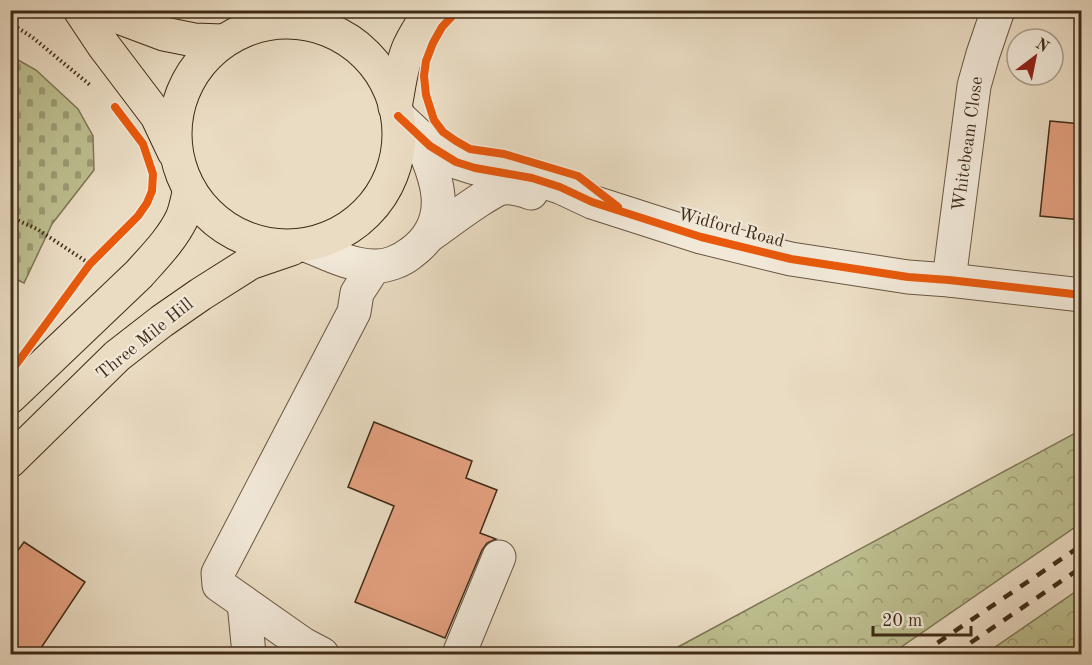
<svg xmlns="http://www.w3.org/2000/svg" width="1092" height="665" font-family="'Old Standard TT',serif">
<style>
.forest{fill:url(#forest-crowns);stroke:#7e7554;stroke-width:1.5}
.cemetery{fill:url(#cemetery-stones);stroke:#7e7554;stroke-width:1.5}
.building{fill:#e5a180;stroke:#3f2b17;stroke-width:1.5}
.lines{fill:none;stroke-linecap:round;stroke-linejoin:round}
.minor-casing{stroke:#6a5742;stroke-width:35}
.major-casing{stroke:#3f2b17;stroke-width:35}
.highway-casing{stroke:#3f2b17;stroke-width:35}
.path{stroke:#3f2b17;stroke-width:4;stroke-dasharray:1.5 3;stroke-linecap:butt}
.minor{stroke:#f1e8d8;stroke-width:33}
.major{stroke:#eadcc3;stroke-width:33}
.highway{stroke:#eadcc3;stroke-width:33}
.rail{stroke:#3f2b17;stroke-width:4.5;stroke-dasharray:10 10;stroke-linecap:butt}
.cycleway-casing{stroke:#f1e8d8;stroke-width:11}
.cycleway{stroke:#e8590c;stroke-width:8}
.labels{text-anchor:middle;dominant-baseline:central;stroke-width:4.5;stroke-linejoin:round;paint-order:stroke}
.street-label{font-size:18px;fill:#3f2b17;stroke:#f1e8d8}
</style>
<defs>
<pattern id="forest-crowns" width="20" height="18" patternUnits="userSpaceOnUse" patternTransform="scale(1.5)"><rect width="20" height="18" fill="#bdbf90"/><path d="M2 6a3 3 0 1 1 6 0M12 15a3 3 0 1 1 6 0" fill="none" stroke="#9b9b75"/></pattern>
<pattern id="cemetery-stones" width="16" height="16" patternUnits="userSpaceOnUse" patternTransform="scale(1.5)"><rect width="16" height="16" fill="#bdbf90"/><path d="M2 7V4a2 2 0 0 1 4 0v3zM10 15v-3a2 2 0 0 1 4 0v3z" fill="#9b9b75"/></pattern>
</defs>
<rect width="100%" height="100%" fill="#eadcc3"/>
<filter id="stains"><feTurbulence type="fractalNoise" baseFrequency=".00333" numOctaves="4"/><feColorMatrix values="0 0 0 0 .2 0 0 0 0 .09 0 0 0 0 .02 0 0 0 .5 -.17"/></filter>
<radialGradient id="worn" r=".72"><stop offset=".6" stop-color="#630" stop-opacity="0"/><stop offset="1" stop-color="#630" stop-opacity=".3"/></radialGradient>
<!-- forest -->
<g class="forest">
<path d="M1081 430V523L891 654H665Z"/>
<path d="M1081 588V654H985Z"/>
</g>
<!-- cemetery -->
<path class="cemetery" d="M11 56 36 70 78 109 93 136 94 170 52 224 24 283 11 277Z"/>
<!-- building -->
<g class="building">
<path d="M1050 121 1082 124V220L1040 216Z"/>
<path d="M374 422 472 461 466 478 497 490 480 533 496 539 487 543 482 550 445 638 355 602 394 506 348 487Z"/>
<path d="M24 542 85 582 37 654H10V561Z"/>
</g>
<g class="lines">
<!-- minor casing -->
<g class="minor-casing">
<g id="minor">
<path d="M398 116 430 146 456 162 475 168 532 178 560 187 592 202 701 237 791 259 908 277 949 280 1082 295"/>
<path d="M430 235C442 227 493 188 503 188 512 187 522 190 531 193"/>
<path d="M306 245C328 254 349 265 373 266 386 267 401 261 411 253 455 221 437 176 418 136"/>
<path d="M949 280 974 86 983 54 998 10"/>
<path d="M244 603 249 654"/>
<path d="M322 654 303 644 219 585 218 573 354 312 357 293 374 267"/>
<path d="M459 654 499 557"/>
</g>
</g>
<!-- major casing -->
<g class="major-casing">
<g id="major">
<path d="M268 23 298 10"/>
<path d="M395 107C399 87 401 65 409 47 415 34 423 22 431 10"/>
</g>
</g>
<!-- highway casing -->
<g class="highway-casing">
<g id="highway">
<path d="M80 10 104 46 157 116 174 152"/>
<path d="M100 10 164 34 194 40 223 41"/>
<circle cx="287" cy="134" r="112"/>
<path d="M10 397 139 274C155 256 172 239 182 218 186 209 187 199 190 190"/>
<path d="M10 461 117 356 162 321 201 294 250 263 291 249"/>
</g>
</g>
<!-- path -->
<g class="path">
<path d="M10 23 32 37 90 85"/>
<path d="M10 217 37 229 90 264"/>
</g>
<!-- minor -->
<use href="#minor" class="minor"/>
<!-- major -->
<use href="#major" class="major"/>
<!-- highway -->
<use href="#highway" class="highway"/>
<!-- rail -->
<g class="rail">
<path d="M921 654 1082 545"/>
<path d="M954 654 1082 567"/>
</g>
<!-- cycleway casing -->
<g class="cycleway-casing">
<g id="cycleway">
<path d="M456 12 442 27 433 43 426 61 424 76 426 95 434 120 443 132 456 141 470 149 504 154 578 176 618 207"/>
<path d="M398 116 430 146 456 162 475 168 532 178 560 187 592 202 701 237 791 259 908 277 949 280 1082 295"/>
<path d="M15 366 90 264 138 216 147 203 152 191 153 174 143 144 115 107"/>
</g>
</g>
<!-- cycleway -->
<use href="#cycleway" class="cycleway"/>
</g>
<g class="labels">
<!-- street labels -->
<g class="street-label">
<text transform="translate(968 144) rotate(-82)">Whitebeam Close</text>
<text transform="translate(731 228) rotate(15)">Widford Road</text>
<text transform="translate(145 339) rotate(-39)">Three Mile Hill</text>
</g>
</g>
<!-- margin -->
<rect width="1092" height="665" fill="none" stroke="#eadcc3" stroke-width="36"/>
<rect x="12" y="12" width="1068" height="641" fill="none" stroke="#3f2b17" stroke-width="3"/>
<rect x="18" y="18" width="1056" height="629" fill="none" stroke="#3f2b17" stroke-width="1.5"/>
<!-- north arrow -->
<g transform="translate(1035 57) rotate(32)"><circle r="28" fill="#f1e8d8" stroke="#aa9c8b" stroke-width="1.5"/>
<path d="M0-4.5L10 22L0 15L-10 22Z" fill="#8f2418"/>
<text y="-9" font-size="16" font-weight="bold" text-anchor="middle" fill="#3f2b17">N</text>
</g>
<!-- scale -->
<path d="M873 626v9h98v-9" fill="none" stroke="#3f2b17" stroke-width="3"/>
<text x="882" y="626" font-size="18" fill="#3f2b17" stroke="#f1e8d8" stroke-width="4.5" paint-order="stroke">20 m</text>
<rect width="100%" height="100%" filter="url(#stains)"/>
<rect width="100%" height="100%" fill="url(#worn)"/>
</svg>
